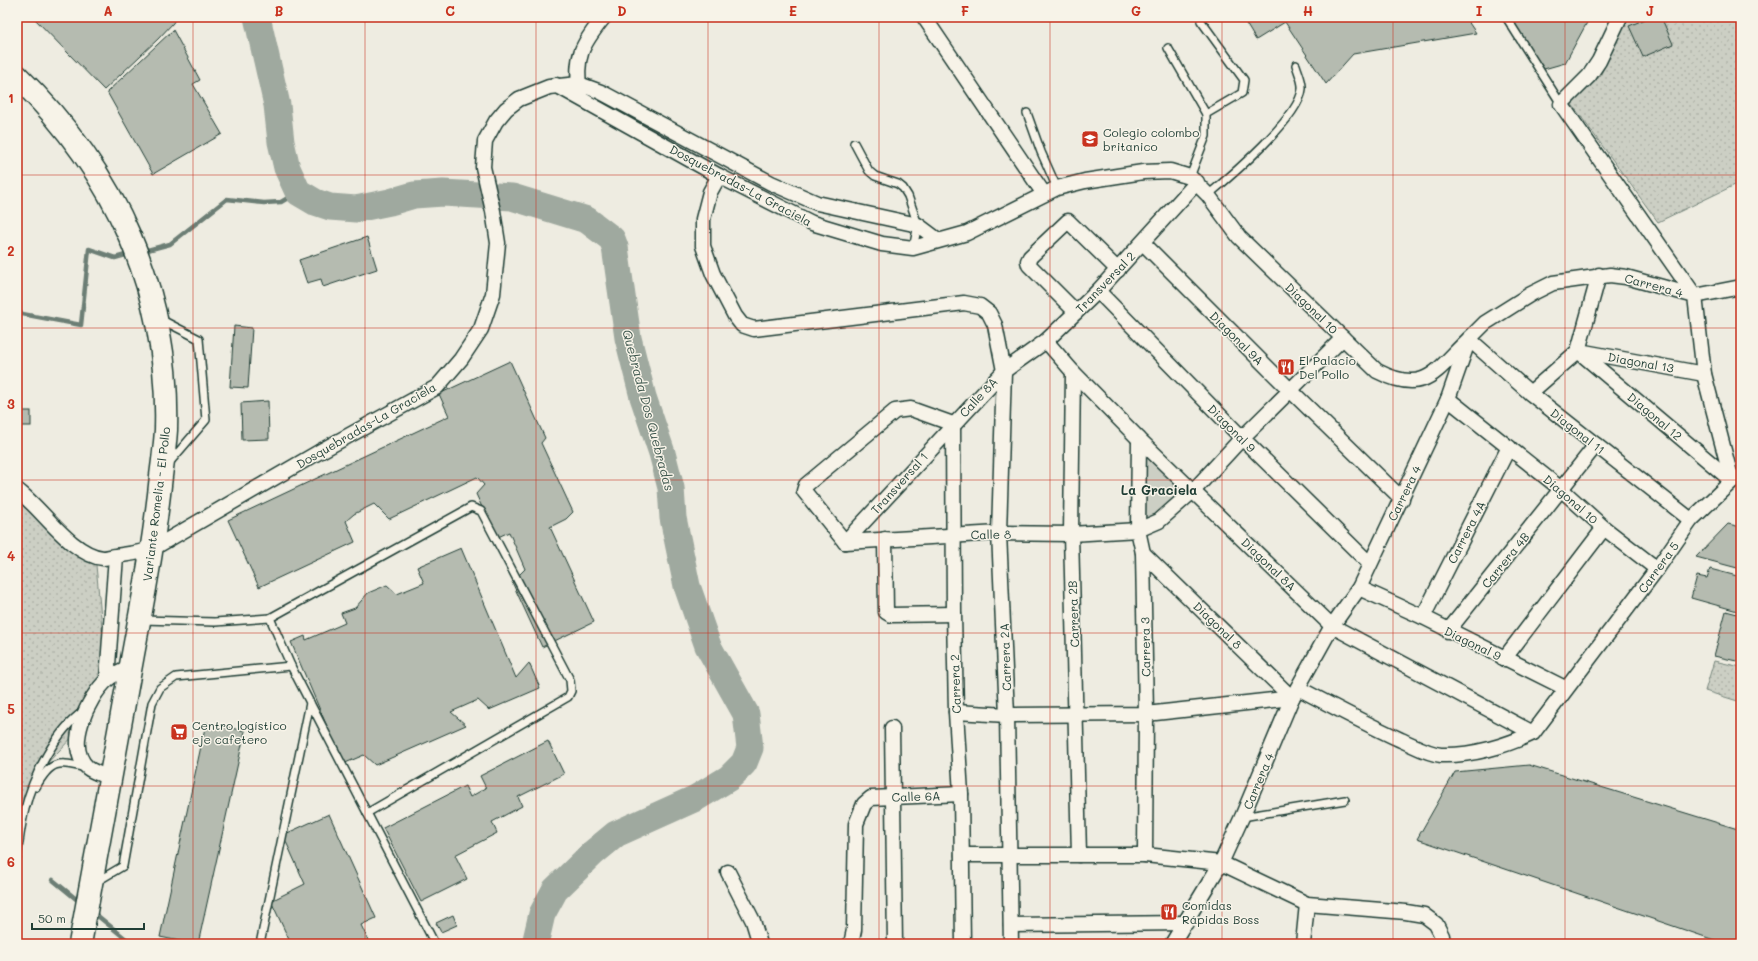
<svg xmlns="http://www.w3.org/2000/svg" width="1758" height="961" font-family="Mali,sans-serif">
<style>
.grass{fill:url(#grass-dots);stroke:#76867c}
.park{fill:#cccfc4;stroke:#76867c}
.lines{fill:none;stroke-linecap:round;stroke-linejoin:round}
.stream{stroke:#6c7e74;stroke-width:4.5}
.river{stroke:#9fa99f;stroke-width:27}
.building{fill:#b5bbb0;stroke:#1f3d34}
.lane-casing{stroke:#1f3d34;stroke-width:10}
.street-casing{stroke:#1f3d34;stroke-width:17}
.highway-casing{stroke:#1f3d34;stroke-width:25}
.lane{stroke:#f7f3e8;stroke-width:7}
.street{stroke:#f7f3e8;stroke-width:14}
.highway{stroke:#f7f3e8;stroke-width:22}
.grid{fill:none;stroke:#c8321e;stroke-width:1;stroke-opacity:0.55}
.labels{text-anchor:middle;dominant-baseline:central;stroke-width:3;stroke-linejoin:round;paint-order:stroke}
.poi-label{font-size:12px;fill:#1f3d34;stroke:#f7f3e8;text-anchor:start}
.street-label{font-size:12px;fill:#1f3d34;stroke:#f7f3e8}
.water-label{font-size:13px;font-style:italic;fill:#3f584f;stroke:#f7f3e8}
.neighbourhood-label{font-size:13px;font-weight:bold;fill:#1f3d34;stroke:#f7f3e8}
.neatline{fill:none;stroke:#c8321e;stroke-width:1.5}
.grid-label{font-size:13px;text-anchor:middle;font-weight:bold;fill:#c8321e}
</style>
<defs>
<pattern id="grass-dots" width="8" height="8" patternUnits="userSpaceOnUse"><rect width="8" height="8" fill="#cccfc4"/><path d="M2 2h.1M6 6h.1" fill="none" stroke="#afb3a9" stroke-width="1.8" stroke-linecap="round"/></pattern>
</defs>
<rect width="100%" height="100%" fill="#eeece1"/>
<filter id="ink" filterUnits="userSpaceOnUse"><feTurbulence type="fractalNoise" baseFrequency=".025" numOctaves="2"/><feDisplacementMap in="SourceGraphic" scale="8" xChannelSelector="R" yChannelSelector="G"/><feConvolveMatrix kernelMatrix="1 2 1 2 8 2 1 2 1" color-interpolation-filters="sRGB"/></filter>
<g filter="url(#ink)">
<!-- grass -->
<g class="grass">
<path d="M1628 17H1741V182L1658 222 1571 103 1600 76Z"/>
<path d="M17 492 95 555 107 679 79 730 36 775 17 827Z"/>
<path d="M1714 661 1741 667V702L1705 691Z"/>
</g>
<!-- park -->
<path class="park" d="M1139 439 1194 490 1138 530Z"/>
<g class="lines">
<!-- stream -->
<g class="stream">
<path d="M140 252 170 244 227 199 264 203 281 202 298 192"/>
<path d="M17 313 81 325 89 249 115 258 129 254"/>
<path d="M53 880 81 903"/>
<path d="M93 912 132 944"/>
</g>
<!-- river -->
<path class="river" d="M257 17 277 105 281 142 287 168 298 192 315 202 330 207 356 209 390 202 414 195 443 193 512 197 587 220 612 239 615 247 628 338 643 397 662 453 671 488 673 518 687 586 708 646 746 714 750 748 744 763 729 778 696 798 616 834 593 853 555 890 542 914 535 944"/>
</g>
<!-- building -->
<g class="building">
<path d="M33 17H176L173 23 158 39 104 90Z"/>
<path d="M1242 17H1465L1476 33 1353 54 1326 84 1285 22 1256 40Z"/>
<path d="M1509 17H1590L1565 63 1544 69Z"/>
<path d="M1650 17H1661L1673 44 1643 57 1629 26Z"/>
<path d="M173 30 200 80 193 84 222 134 153 174 107 92Z"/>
<path d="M367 237 377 269 323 287 321 279 307 283 299 260Z"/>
<path d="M234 326 252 328 248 388 230 387Z"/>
<path d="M510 361 545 438 541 443 573 512 566 519 550 527 594 622 542 647 512 582 525 569 509 532 496 538 476 494 484 485 477 477 389 519 374 504 354 514 346 521 355 542 259 587 228 520 449 416 439 394Z"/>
<path d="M268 401 269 439 242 440 241 403Z"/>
<rect x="17" y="411" width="14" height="15"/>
<path d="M1728 524 1741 527V569L1696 557Z"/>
<path d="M461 548 516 678 529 663 540 688 489 710 478 700 451 712 466 725 375 765 364 755 343 764 291 642 305 636 306 640 345 623 341 613 355 608 368 593 387 585 397 594 424 583 417 567Z"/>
<path d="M1710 569 1741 577V612L1691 598 1697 576 1707 578Z"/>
<path d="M1726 611 1741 615V662L1714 656Z"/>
<path d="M206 723 245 731 198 944H194L160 937Z"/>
<path d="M548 741 564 774 518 797 522 806 492 822 497 833 455 855 467 879 421 902 383 828 465 786 470 797 486 788 480 776Z"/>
<path d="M1529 765 1741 830V944H1726L1417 839 1455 772Z"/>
<path d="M329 814 376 918 361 925 370 944H291L271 901 305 884 283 835Z"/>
<path d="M453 915 457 925 441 932 436 923Z"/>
</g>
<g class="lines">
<!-- lane casing -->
<g class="lane-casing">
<g id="lane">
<path d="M1506 17 1561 104"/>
<path d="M1201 21 1244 80 1242 93 1206 114"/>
<path d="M1168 48 1206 114V136L1190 177"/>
<path d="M1027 113 1041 152 1057 188"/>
<path d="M854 143 869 171 875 176 898 184 903 188 908 196 918 225 913 248"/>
<path d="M1208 195C1231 176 1300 117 1302 89 1303 82 1298 72 1296 65"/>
<path d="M160 319 199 339 206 420 169 463"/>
<path d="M270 618 291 666 435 944"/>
<path d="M142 620 215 622 270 618 471 507 481 511 570 680 571 691 568 697 367 813"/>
<path d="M36 787C51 760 58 761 86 768"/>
<path d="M1242 817 1345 800"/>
<path d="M17 857C19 841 21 824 25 809 33 776 56 730 84 711"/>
<path d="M96 882 123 866 152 703 160 688 176 677 291 666"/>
<path d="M260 944 310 703"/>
</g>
</g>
<!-- street casing -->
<g class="street-casing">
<g id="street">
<path d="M924 17 1044 194"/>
<path d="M556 85 719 176 812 223 882 244 913 248 967 233 1057 188 1085 181 1143 172 1170 171 1190 177 1208 195 1239 237 1377 371C1426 396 1435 371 1469 339L1530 393 1691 520"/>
<path d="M580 93C574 57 582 44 604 17"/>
<path d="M719 176 710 192 703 219V246L713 274 735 316 742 325 754 329 964 303 980 306 989 313 995 325 1004 371 999 533 1007 715 1011 944"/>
<path d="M1143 243 1290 390 1402 499"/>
<path d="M1098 291 1242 438 1369 563"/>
<path d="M1076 312 1029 265 1028 261 1030 257 1068 221 1118 270"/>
<path d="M1046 341 1073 372 1139 439 1332 626 1533 733"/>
<path d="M1578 351 1732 481 1741 476"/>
<path d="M1579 351 1704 374"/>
<path d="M1073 372 1071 534 1079 855"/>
<path d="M1530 393 1578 351 1599 275"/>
<path d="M1448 399 1561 489 1604 528 1657 569"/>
<path d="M953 424 954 614 956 712 961 794 963 944"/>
<path d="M1139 439 1138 530 1143 553 1146 714 1145 855"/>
<path d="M17 490C42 508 71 555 103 558 107 558 112 556 116 556 128 554 139 553 152 549L319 452 437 387 461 359 481 329 493 294 498 243 493 211 483 167 485 141 496 121 506 109 519 99 549 87 579 84 601 92 771 183 817 203 918 225 938 240"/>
<path d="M885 539 886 612 891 615 954 614"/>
<path d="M845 542 999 533 1071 534 1138 530 1159 521 1194 490 1242 438 1343 338"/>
<path d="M845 542 1004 371 1046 341 1098 291 1197 182"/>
<path d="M845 542 804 491 806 485 895 411 911 409 953 424"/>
<path d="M1143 553 1292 698"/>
<path d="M1359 588 1423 617 1565 688"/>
<path d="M1423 617 1509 447"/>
<path d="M1448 631 1596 445"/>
<path d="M1504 659 1604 528"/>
<path d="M107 679 116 556"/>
<path d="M1298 688C1332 706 1366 724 1401 740 1413 745 1428 754 1441 755 1472 756 1506 746 1533 733L1657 569 1691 520 1732 481 1704 374 1695 296 1561 104 1589 76 1599 61 1620 17"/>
<path d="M956 712 1007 715 1146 714 1292 698"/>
<path d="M892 728 895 944"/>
<path d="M110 778C103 775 93 772 88 768 64 747 88 697 107 680 113 674 123 670 131 666"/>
<path d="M962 855H1145L1221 863 1307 904 1406 912 1424 915 1436 924 1442 936 1443 944"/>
<path d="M728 872 753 921 760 944"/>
<path d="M1011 925 1186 923"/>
<path d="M851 944 854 930 856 824 864 804 871 798 961 794"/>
<path d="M1172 944 1221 863 1242 817 1292 698 1332 626 1359 588 1448 399 1469 339 1485 323 1531 294 1553 283 1610 275 1626 277 1695 296 1741 287"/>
<path d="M1303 944 1307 904"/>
</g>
</g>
<!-- highway casing -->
<g class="highway-casing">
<path id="highway" d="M17 76C116 172 170 292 166 430 165 446 163 461 161 476 155 536 144 595 133 654 115 750 98 847 80 944"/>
</g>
<!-- lane -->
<use href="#lane" class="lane"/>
<!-- street -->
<use href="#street" class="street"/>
<!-- highway -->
<use href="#highway" class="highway"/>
</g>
</g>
<!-- grid -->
<path class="grid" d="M193 17V944M365 17V944M536 17V944M708 17V944M879 17V944M1050 17V944M1222 17V944M1393 17V944M1565 17V944M17 175H1741M17 328H1741M17 480H1741M17 633H1741M17 786H1741"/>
<!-- icons -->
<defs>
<g id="school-square" transform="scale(0.9)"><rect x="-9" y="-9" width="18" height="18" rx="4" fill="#c8321e" stroke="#f7f3e8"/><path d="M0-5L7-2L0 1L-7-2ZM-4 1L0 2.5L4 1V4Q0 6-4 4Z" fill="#fff"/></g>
<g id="restaurant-square" transform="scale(0.9)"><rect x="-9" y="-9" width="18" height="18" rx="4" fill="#c8321e" stroke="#f7f3e8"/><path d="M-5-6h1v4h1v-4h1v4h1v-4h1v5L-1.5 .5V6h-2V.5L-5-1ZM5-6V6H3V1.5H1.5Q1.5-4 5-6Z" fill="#fff"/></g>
<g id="supermarket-square" transform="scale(0.9)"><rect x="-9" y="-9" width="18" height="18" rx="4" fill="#c8321e" stroke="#f7f3e8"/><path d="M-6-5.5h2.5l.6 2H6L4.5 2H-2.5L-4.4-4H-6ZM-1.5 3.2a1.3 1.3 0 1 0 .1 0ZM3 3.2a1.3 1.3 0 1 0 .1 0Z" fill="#fff"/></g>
</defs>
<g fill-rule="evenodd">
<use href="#school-square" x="1090" y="139"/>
<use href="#restaurant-square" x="1286" y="367"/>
<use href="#supermarket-square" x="179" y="732"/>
<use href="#restaurant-square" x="1169" y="912"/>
</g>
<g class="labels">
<!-- poi labels -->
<g class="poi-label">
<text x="1103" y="132">Colegio colombo<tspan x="1103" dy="14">britanico</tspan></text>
<text x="1299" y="360">El Palacio<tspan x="1299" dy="14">Del Pollo</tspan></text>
<text x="192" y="725">Centro logístico<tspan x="192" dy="14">eje cafetero</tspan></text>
<text x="1182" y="905">Comidas<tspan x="1182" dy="14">Rápidas Boss</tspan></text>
</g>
<!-- street labels -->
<g class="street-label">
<text transform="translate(741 185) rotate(28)">Dosquebradas-La Graciela</text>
<text transform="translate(1105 282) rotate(-46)">Transversal 2</text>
<text transform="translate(1654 285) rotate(15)">Carrera 4</text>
<text transform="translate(1312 308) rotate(44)">Diagonal 10</text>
<text transform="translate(1237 338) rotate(45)">Diagonal 9A</text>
<text transform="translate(1641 362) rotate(10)">Diagonal 13</text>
<text transform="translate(978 397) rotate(-47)">Calle 8A</text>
<text transform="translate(1655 416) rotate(40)">Diagonal 12</text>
<text transform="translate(366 425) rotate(-30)">Dosquebradas-La Graciela</text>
<text transform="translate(1232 428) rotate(45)">Diagonal 9</text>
<text transform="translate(1578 431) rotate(38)">Diagonal 11</text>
<text transform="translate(899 483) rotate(-48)">Transversal 1</text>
<text transform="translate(1404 493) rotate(-64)">Carrera 4</text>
<text transform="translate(1571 499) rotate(41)">Diagonal 10</text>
<text transform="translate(156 504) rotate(-83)">Variante Romelia - El Pollo</text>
<text transform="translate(1466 532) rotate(-63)">Carrera 4A</text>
<text transform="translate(991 534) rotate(-1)">Calle 8</text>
<text transform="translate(1505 560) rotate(-51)">Carrera 4B</text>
<text transform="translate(1269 564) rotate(44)">Diagonal 8A</text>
<text transform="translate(1658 567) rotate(-54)">Carrera 5</text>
<text transform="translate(1073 614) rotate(-92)">Carrera 2B</text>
<text transform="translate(1218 625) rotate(44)">Diagonal 8</text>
<text transform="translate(1473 643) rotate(26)">Diagonal 9</text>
<text transform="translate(1145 647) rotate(-91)">Carrera 3</text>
<text transform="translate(1005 657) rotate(-92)">Carrera 2A</text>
<text transform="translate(955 684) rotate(-92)">Carrera 2</text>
<text transform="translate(1258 781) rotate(-67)">Carrera 4</text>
<text transform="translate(916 796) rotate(-2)">Calle 6A</text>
</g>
<!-- water labels -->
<g class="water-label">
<text transform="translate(649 410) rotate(75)">Quebrada Dos Quebradas</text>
</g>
<!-- neighbourhood labels -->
<g class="neighbourhood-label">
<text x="1159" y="489">La Graciela</text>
</g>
</g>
<!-- margin -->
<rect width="1758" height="961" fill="none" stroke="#f7f3e8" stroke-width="44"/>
<!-- scale -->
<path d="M32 923v6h112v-6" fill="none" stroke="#1f3d34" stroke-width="2"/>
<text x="38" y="923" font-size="12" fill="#1f3d34" stroke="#f7f3e8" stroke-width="3" paint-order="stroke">50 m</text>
<rect x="22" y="22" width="1714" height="917" class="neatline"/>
<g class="grid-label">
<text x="108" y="16">A</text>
<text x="279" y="16">B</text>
<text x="450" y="16">C</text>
<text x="622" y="16">D</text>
<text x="793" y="16">E</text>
<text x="965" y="16">F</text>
<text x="1136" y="16">G</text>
<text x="1308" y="16">H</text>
<text x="1479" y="16">I</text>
<text x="1650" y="16">J</text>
<text x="11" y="103">1</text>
<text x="11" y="256">2</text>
<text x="11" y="409">3</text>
<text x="11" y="561">4</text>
<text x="11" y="714">5</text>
<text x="11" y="867">6</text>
</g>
</svg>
